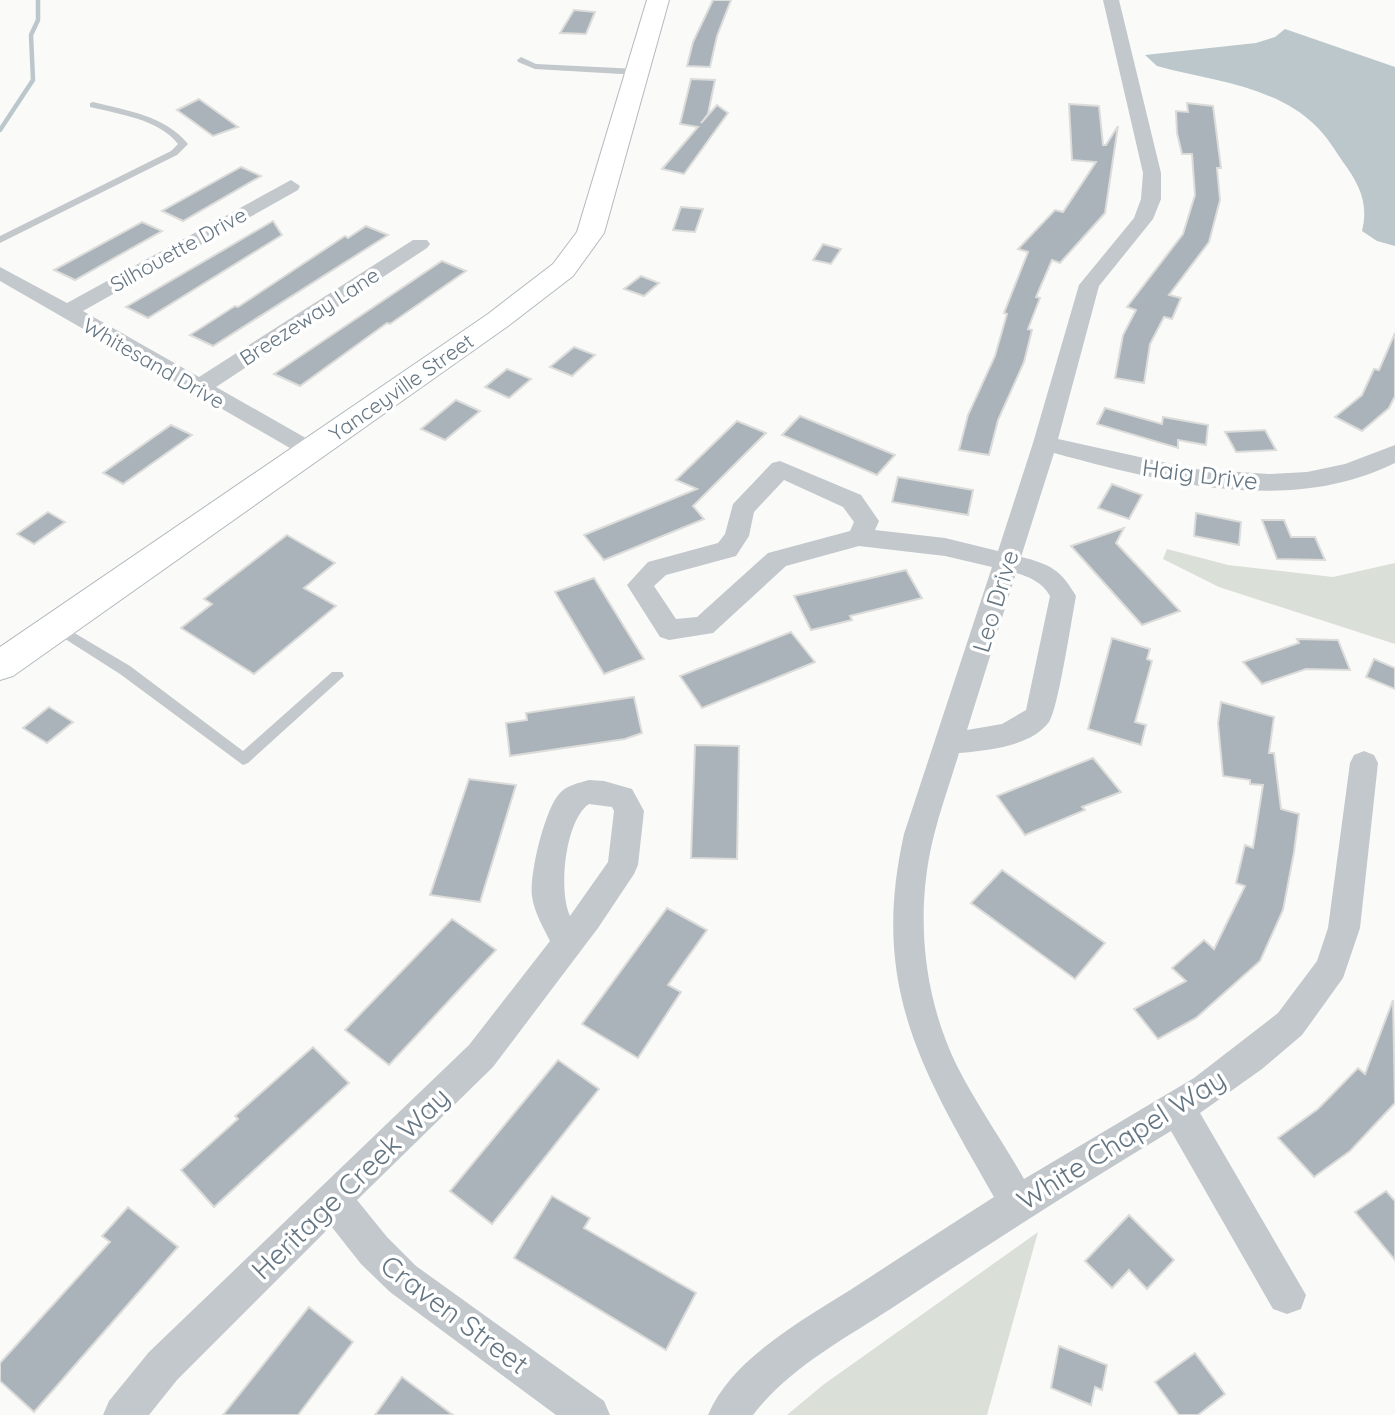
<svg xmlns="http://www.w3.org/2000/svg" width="1395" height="1415" font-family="Quicksand,sans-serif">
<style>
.green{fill:#dadfd7}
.water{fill:#bbc7cb}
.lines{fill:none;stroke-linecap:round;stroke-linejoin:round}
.stream{stroke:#bbc7cb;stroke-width:4.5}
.building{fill:#aab3b9;stroke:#dcdcda;stroke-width:2}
.secondary-casing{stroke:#b3babf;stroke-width:2}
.lane{fill:#c3c8cc;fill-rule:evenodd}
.street{fill:#c3c8cc;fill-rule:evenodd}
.secondary{fill:#fff;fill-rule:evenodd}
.labels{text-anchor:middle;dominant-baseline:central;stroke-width:7;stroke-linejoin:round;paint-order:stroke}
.far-street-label{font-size:21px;fill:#657683;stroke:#fff}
.street-label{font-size:24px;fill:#657683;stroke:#fff}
.near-street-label{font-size:28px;fill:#657683;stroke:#fff}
</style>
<rect width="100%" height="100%" fill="#fafaf8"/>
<!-- green -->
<g class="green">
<path d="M1167 549 1228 565 1333 577 1395 563V644L1219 587 1163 559Z"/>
<path d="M1038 1232 987 1415H787L823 1385Z"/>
</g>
<!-- water -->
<path class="water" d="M1285 29 1395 67V246L1377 241 1362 231C1369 203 1359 184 1343 162 1335 150 1327 137 1317 127 1275 85 1211 81 1157 66L1145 55 1256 43 1275 37Z"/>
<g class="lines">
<!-- stream -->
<path class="stream" d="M0 130 33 80 31 35 38 20V0"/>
</g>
<!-- building -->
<g class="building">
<path d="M713 0H731L717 36 710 67 687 66 693 42Z"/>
<path d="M574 10 595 12 586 34 560 33Z"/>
<path d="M691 79 715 80 708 114 701 123 717 105 728 113 684 174 662 169 698 127 680 124Z"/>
<path d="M199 99 238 127 213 136 177 110Z"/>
<path d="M1187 103 1213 106 1221 168H1217L1220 200 1209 242 1169 295 1181 298 1172 319 1164 317 1150 344 1144 383 1115 378 1123 335 1136 310 1127 307 1183 234 1195 195 1192 154H1182L1177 133 1176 111 1188 112Z"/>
<path d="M1069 104 1099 106 1103 145H1106L1118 126 1105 213 1060 263 1052 260 1036 297 1040 298 1028 329 1032 330 1024 362 998 420 989 455 959 450 968 415 995 356 1007 314 1004 313 1028 252 1018 249 1055 210 1063 212 1096 162 1072 160Z"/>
<path d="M241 167 261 176 183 221 162 211Z"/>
<path d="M681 207 703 209 695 232 673 230Z"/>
<path d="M273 221 282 235 148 318 126 307Z"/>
<path d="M142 222 162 231 75 280 54 270Z"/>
<path d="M366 226 388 235 213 346 190 335 235 306 238 307 345 236 348 238Z"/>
<path d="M823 244 841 249 831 264 813 260Z"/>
<path d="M442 261 466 271 390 324 387 323 300 386 274 374Z"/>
<path d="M641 276 659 283 644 296 624 289Z"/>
<path d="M1395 333V396L1389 408 1362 431 1335 417 1362 395 1374 369 1379 370Z"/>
<path d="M574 347 595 355 572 376 550 367Z"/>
<path d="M507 369 531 379 509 398 485 387Z"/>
<path d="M456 400 480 411 445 440 421 429Z"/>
<path d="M1105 408 1162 424 1163 417 1208 425 1206 445 1178 440V448L1097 424Z"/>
<path d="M800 416 895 455 877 475 782 435Z"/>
<path d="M737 421 766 433 693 506 704 519 604 560 584 535 697 489 676 480Z"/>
<path d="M171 425 192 435 123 484 103 473Z"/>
<path d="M1265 430 1276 450 1236 452 1225 432Z"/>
<path d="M898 477 973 490 968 515 892 502Z"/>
<path d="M1112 484 1142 495 1129 519 1098 508Z"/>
<path d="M48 512 65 522 34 544 17 534Z"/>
<path d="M1196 513 1241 522 1239 545 1194 536Z"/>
<path d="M1262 520H1284L1291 537H1315L1325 560 1277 559Z"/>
<path d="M1124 528 1116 543 1180 611 1142 625 1071 546Z"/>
<path d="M287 535 335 563 304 588 336 606 254 674 181 628 212 604 204 599Z"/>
<path d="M906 570 922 598 850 616 852 620 811 630 794 596Z"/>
<path d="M594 578 644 659 604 674 555 592Z"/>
<path d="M791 632 815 662 702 708 680 676Z"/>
<path d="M1112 638 1150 649 1147 659 1152 661 1135 722 1146 725 1141 745 1088 729Z"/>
<path d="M1297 639 1338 640 1350 670 1306 669 1262 684 1243 662 1299 643Z"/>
<path d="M1374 659 1395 668V689L1366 677Z"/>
<path d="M634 697 642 733 625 739 510 756 506 723 527 720 526 713Z"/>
<path d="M1221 702 1274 717 1269 753H1274L1281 809 1299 814 1294 852 1283 910 1260 961 1196 1018 1158 1039 1134 1009 1186 981 1172 968 1204 940 1214 949 1245 886 1236 883 1245 845 1253 848 1263 785 1250 784V780L1223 776 1218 723Z"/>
<path d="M49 707 73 722 47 743 23 728Z"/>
<path d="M695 745 739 746 737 859 691 858Z"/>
<path d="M1093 758 1121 792 1082 807 1085 810 1025 835 997 796Z"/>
<path d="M469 779 516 785 480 902 430 895Z"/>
<path d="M1002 870 1105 943 1075 979 971 903Z"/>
<path d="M667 908 707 930 668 985 681 992 638 1058 582 1024Z"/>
<path d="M452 919 496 950 389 1065 345 1030Z"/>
<path d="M1393 1000 1395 1103 1350 1151 1314 1177 1278 1138 1318 1109 1358 1068 1365 1074Z"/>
<path d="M313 1047 349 1083 214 1207 181 1170 238 1119 235 1116Z"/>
<path d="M558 1060 599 1089 492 1224 450 1191Z"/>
<path d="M1386 1191 1395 1201V1260L1355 1212Z"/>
<path d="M552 1196 590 1218 584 1228 696 1293 666 1350 514 1258Z"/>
<path d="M128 1207 178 1247 34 1412 0 1381V1363L110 1242 102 1236Z"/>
<path d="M1129 1215 1174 1260 1147 1289 1129 1270 1112 1288 1085 1261Z"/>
<path d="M309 1307 353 1342 298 1415H223Z"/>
<path d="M1059 1346 1107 1365 1102 1390 1095 1387 1091 1405 1051 1388Z"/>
<path d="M1195 1353 1225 1394 1198 1415H1179L1155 1382Z"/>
<path d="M402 1377 453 1415H375Z"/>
</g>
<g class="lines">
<!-- secondary casing -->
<g class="secondary-casing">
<path id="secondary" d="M647 0H669L604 233 573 276 508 326 13 676 0 680V647L488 314 553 264 577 232Z"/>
</g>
<!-- lane -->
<g class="lane">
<path d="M521 57 536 64 638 69 642 72 638 75 535 69 518 62 517 60Z"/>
<path d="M93 102C125 110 166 116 188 144L177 155 0 243V236L171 151 178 144C159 119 118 114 90 107V103Z"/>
<path d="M56 622 130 666 243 751 332 672H342L344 676 248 763 243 765 120 674 51 630 49 627Z"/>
</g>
<!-- street -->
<g class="street">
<path d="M1103 0H1119L1161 173V199L1153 219 1099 286 1058 439 1194 469 1269 474 1307 472 1345 464 1395 445V463C1288 516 1162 482 1054 453L1021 557C1050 564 1061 570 1076 596 1072 617 1058 710 1049 722 1030 747 988 750 959 753 951 780 941 807 934 835 915 910 922 993 956 1064 976 1104 1002 1140 1024 1179L1194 1078 1278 1013 1317 961 1328 928 1350 763 1354 755 1364 751 1374 755 1378 763 1360 928 1343 978 1302 1035 1262 1069 1200 1113 1306 1295 1301 1309 1287 1314 1273 1309 1171 1131C1076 1188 984 1247 892 1308 844 1339 788 1369 753 1415H708C733 1355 811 1316 864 1281 907 1253 950 1225 994 1197 921 1069 870 986 904 834L992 567 945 556 859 546 786 566 713 633 669 640 660 637 627 585 648 562 718 543 725 534 733 504 772 463 780 461 861 495 879 521 875 530 945 538 998 551 1033 443 1079 285 1134 218 1141 199 1143 173ZM784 480 843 507 854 522 850 531 768 553 697 617 676 619 654 586 666 575 736 556 749 536 754 512ZM1016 573C1030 577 1043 583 1050 596L1026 710 1002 724 967 730Z"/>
<path d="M291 180 300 186 298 190 83 311 199 377 413 240H427L430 244 427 248 216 387 318 445 322 450 318 455 310 458 302 455 0 281V267L67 303Z"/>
<path d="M589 780 604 781 632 789 644 811 638 865 634 874 598 928 493 1067 357 1200 387 1237 416 1266 604 1401 610 1415H556L390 1292 361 1264 331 1226 177 1380 149 1415H103L109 1401 149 1352 469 1045 550 941C543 927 534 912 532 896 529 875 545 808 560 793 567 785 579 783 589 780ZM589 804 612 807 614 811 608 862 570 916C558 891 565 820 589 804Z"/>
</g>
<!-- secondary -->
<use href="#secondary" class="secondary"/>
</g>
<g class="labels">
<!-- far-street labels -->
<g class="far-street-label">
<text transform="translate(178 249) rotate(-29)">Silhouette Drive</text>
<text transform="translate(309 316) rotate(-33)">Breezeway Lane</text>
<text transform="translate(154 363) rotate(30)">Whitesand Drive</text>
<text transform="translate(401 387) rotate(-35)">Yanceyville Street</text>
</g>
<!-- street labels -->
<g class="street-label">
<text transform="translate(1200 474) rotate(7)">Haig Drive</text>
<text transform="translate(995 601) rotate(-73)">Leo Drive</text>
</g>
<!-- near-street labels -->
<g class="near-street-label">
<text transform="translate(1121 1139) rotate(-32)">White Chapel Way</text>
<text transform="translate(350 1183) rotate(-44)">Heritage Creek Way</text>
<text transform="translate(455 1314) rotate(37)">Craven Street</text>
</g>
</g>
</svg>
